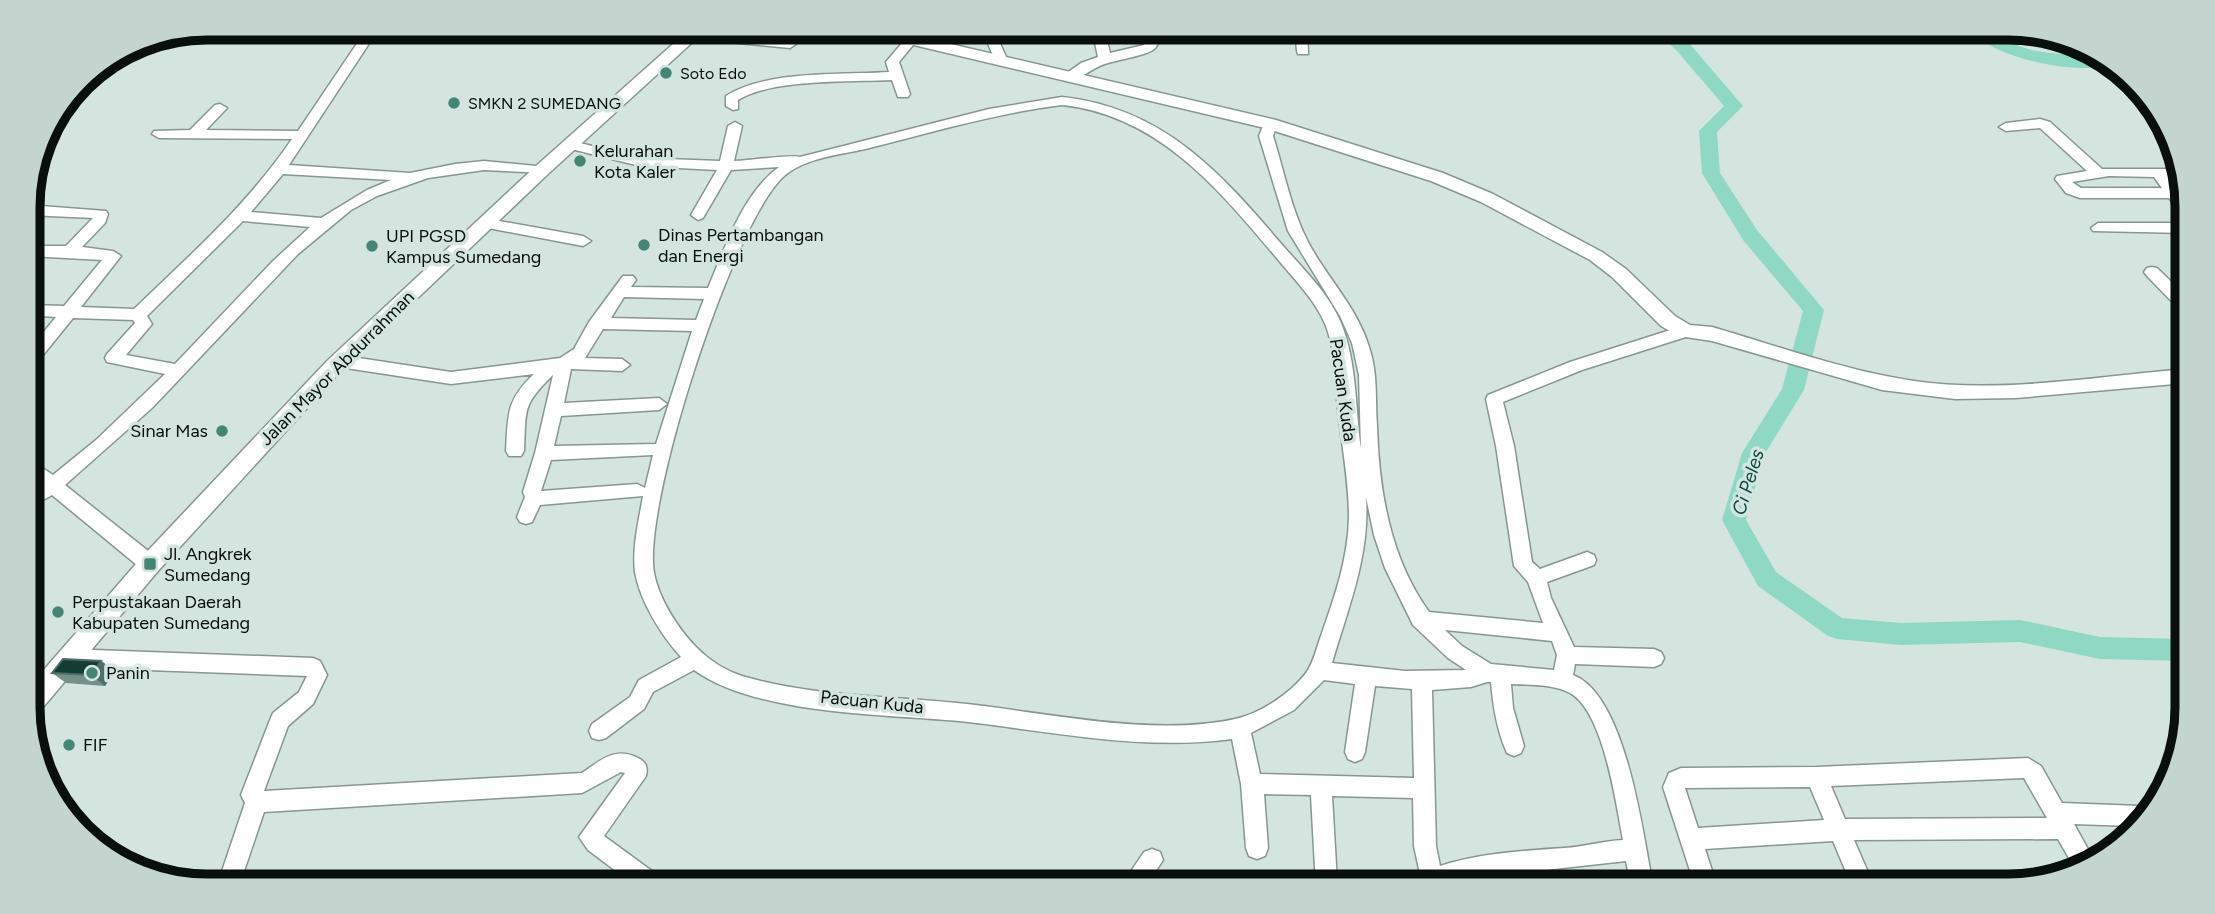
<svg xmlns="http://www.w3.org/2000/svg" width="2215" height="914" font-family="Figtree,sans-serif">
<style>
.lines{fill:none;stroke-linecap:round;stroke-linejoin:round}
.river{fill:#8fd9c4;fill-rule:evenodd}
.minor-casing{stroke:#869691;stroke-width:3}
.major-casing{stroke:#869691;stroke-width:3}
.minor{fill:#fff;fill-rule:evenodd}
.major{fill:#fff;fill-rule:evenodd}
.wall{fill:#74908a}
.shaded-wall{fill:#4e6f67}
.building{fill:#153c33;stroke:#4e6f67;stroke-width:2}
.poi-dot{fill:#448574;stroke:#d4e5e0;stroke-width:2.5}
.labels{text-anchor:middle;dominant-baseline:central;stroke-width:7;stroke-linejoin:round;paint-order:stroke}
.far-poi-label{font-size:16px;fill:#090f0d;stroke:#d4e5e0;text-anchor:start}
.poi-label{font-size:18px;fill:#090f0d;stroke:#d4e5e0;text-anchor:start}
.street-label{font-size:18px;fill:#090f0d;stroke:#d4e5e0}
.water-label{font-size:19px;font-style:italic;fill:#084a3d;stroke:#d4e5e0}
.rim{fill:none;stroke:#090f0d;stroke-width:9}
</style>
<rect width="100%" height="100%" fill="#d4e5e0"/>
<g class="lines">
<!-- river -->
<g class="river">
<path d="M1652 28H1670L1689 43 1743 106 1717 132 1720 173 1757 230 1824 310 1804 390 1764 455 1746 520 1776 572 1842 618 1901 623 2020 620 2100 637 2187 639V661L2100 659 2020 642 1901 645 1837 639 1828 636 1758 586 1722 520 1742 453 1782 389 1803 311 1743 240 1702 173 1699 131 1724 106 1677 51Z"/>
<path d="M1967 28C1993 28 2004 42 2028 49 2054 57 2087 50 2108 66 2071 74 1992 58 1967 28Z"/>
</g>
<!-- minor casing -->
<g class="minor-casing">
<g id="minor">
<path d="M320 28H334L319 41H311V35Z"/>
<path d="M363 28H375L370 42 289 165 410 173 455 164 484 161 547 167V173L484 170 428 178 377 196 351 210 298 254 152 408 65 485 157 558 159 564 157 570 150 572 143 570 52 495 29 508V491L39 484 29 476V459L53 475 96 440 165 374 107 362 105 358 107 354 135 323 133 320 73 318 35 365 29 367V350L56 317 29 315V305L64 306 102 260 29 256V246H66L93 218 28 215V205L106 211 108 214 105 223 82 247 113 251 121 256 81 307 134 309C190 255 248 204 292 139L159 138 152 134 154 131 190 130 215 105 220 104 227 108 206 130 298 131 358 42ZM283 174 391 180 367 190 321 218 251 212ZM243 221 310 227 273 261 175 364 126 355 152 324 147 316Z"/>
<path d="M927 28H939L947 45 946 48H936Z"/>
<path d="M981 28H993L1007 59 1006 62H996Z"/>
<path d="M1092 28H1104L1110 53 1144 45 1147 28H1159C1159 35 1160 44 1154 49 1146 56 1114 60 1102 65 1091 69 1079 81 1067 79V73L1081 63 1098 57Z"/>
<path d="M1295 28H1307L1308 54H1298L1297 51Z"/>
<path d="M693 31 790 40 796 44 790 48 689 38 687 35Z"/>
<path d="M912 35 918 39 899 62 910 94 908 97H898L892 80C852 82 770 79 738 100V109L733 110 726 106V96C766 70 842 75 889 72L886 62 908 36Z"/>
<path d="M1062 97C1164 108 1221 173 1284 247 1305 271 1329 294 1341 323 1357 362 1355 408 1361 449L1359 375 1352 343 1340 316 1288 231 1259 136 1265 121H1275L1277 124 1273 136C1284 171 1291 209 1308 242 1327 278 1357 307 1369 347 1378 373 1375 399 1377 426 1379 491 1390 558 1429 612L1543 623 1528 582 1514 566 1496 446 1486 399 1488 395 1570 362 1686 325 1692 327 1694 331 1692 335 1582 370 1503 402 1514 446 1532 562 1540 569 1587 552 1594 555 1596 560 1594 565 1547 582 1551 598 1574 647 1654 649 1661 652 1664 658 1661 664 1654 667 1575 664 1573 675C1626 695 1643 834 1653 886H1631L1626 861 1473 878 1448 886H1429L1423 882 1420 874 1414 846 1413 798 1332 796 1337 882 1336 886H1316L1311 795 1264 794 1268 848 1265 856 1257 859 1249 856 1246 848 1241 784 1232 739C1144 751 1055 732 968 722 890 714 758 716 694 670L653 692 644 709 606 738 599 740 592 738 589 731 592 724 630 697 639 680 681 657C661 635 640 601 635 572 632 547 639 520 643 496L540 505 532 522 526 524 520 522 517 517 525 497 523 492 535 453 553 375C522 405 526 409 524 451L521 456H509L506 451C508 415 506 400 534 374L451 384 339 367 331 361 339 355 451 372 560 358 574 349 589 322 623 276H633L636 280 631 287 708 288C725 248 742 194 779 167L731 170 703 218 698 220 691 215 717 170 640 166 567 148V142L572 141 640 158 720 161 728 126 735 122 742 126 734 161C746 161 793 154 800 157L989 109ZM1062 105C1157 115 1217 187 1275 256 1293 278 1315 299 1326 326 1336 353 1335 382 1338 411 1342 446 1349 482 1349 518 1348 558 1335 596 1322 633 1317 646 1314 662 1306 673 1291 693 1260 714 1235 719 1155 737 1048 713 967 704 893 696 814 697 742 676 726 671 709 660 697 648 678 629 659 599 654 573 642 505 732 227 782 178 805 156 844 155 873 147 936 131 997 113 1062 105ZM624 297 704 299 696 320 611 318ZM603 329 692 331 656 444 554 446 561 416 659 410 667 404 659 398 564 403 571 369 622 371 630 365 622 359 585 358ZM653 455 645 488 637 484 541 491 551 460ZM1366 497 1374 535 1385 568 1413 625 1448 658 1466 670 1405 671 1332 663C1348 608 1370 556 1366 497ZM1445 630 1552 641 1557 655 1554 670 1491 664 1462 646ZM1324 680 1355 684 1345 752 1348 759 1355 762 1362 759 1365 752 1375 686 1412 689 1414 778 1260 774 1251 733 1294 710ZM1487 682H1491C1493 706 1497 731 1507 753L1514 756 1521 753 1524 746 1513 708 1511 684C1529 685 1554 684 1570 693 1604 712 1616 804 1623 840 1603 841 1583 847 1564 848 1521 851 1481 853 1440 866L1436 846 1432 690 1471 687Z"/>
<path d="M2040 119 2050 122 2102 169H2180L2183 178H2169L2185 199 2186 214 2180 212 2169 198H2080L2066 193 2055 179 2057 176 2087 171 2040 128 2006 131 1999 127 2006 123ZM2109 176 2154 177 2162 188H2081L2072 182Z"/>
<path d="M488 219 583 236 591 241 583 246 483 227 481 224Z"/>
<path d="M2098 223H2186V233L2093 231 2091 228Z"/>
<path d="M2152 267 2157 268 2186 296V311L2180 310 2147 276 2144 272 2147 268Z"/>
<path d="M67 649 313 658 320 661 327 675 313 704 288 726 264 791 582 773C600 761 615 746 638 758 646 762 648 767 646 776L604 836 656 874 663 886H636L588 850 579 837 625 773 621 772 582 793 264 812 239 886H217L245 803 241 795 270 720 273 713 299 692 307 676 67 667 60 664 57 658 60 652Z"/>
<path d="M2028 758 2041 766 2062 803 2140 806 2147 808 2132 826 2074 824 2094 860 2074 867 2058 839 1854 840 1874 886H1852L1833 841 1705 849 1717 886H1695L1663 787 1669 773 1681 768 1816 767ZM2024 778 2047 818 1845 819 1831 786ZM1810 787 1824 820 1698 828 1685 788Z"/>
<path d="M1152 849 1160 852 1163 860 1146 886H1121L1144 852Z"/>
</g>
</g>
<!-- major casing -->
<g class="major-casing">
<g id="major">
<path d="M691 28H708L548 174 341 371 158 571 39 712 30 715 29 687 142 557 327 361 536 166Z"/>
<path d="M855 28H882L1276 120 1443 173 1493 194 1602 252 1626 269 1675 316 1690 325 1712 327C1778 346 1845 371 1914 381 2000 394 2099 376 2186 369V383L2016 398 1955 399 1882 390 1712 341 1679 336 1661 326 1612 277 1590 260 1481 202 1431 181 1265 128 863 33Z"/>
</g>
</g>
<!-- minor -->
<use href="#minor" class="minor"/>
<!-- major -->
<use href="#major" class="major"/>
</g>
<!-- wall -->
<path class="wall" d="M101 661 115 671 105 686 66 683 52 673Z"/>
<!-- shaded-wall -->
<path class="shaded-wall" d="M101 661 115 671 105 686 91 675Z"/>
<!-- building -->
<path class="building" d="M63 659 101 661 91 675 52 673Z"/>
<!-- markers -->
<g class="poi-dot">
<circle cx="666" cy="73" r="7"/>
<circle cx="454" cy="103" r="7"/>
<circle cx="580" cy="161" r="7"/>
<circle cx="644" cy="245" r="7"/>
<circle cx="372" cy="246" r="7"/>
<circle cx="222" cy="431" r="7"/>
<rect x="143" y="557" width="14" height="14" rx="3.5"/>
<circle cx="58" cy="612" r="7"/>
<circle cx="92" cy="673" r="7"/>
<circle cx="69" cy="745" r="7"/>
</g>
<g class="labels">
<!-- far-poi labels -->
<g class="far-poi-label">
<text x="680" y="73">Soto Edo</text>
<text x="468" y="103">SMKN 2 SUMEDANG</text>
</g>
<!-- poi labels -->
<g class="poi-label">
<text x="594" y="151">Kelurahan<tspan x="594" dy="21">Kota Kaler</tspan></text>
<text x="658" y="235">Dinas Pertambangan<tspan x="658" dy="21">dan Energi</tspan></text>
<text x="386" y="236">UPI PGSD<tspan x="386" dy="21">Kampus Sumedang</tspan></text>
<text x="208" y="431" text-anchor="end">Sinar Mas</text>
<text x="164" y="554">Jl. Angkrek<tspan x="164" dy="21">Sumedang</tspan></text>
<text x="72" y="602">Perpustakaan Daerah<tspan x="72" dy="21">Kabupaten Sumedang</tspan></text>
<text x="106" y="673">Panin</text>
<text x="83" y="745">FIF</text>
</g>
<!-- street labels -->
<g class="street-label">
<text transform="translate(337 368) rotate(-45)">Jalan Mayor Abdurrahman</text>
<text transform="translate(1343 390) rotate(82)">Pacuan Kuda</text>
<text transform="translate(872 702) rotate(6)">Pacuan Kuda</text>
</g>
<!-- water labels -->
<g class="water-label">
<text transform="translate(1748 482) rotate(-73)">Ci Peles</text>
</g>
</g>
<!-- crop -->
<path d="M0 0H2215V914H0ZM207 40H2008A167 167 0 0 1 2175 207V707A167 167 0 0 1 2008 874H207A167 167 0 0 1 40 707V207A167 167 0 0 1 207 40Z" fill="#c4d4cf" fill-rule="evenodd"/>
<path class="rim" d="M207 40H2008A167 167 0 0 1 2175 207V707A167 167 0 0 1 2008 874H207A167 167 0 0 1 40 707V207A167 167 0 0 1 207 40Z"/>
</svg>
